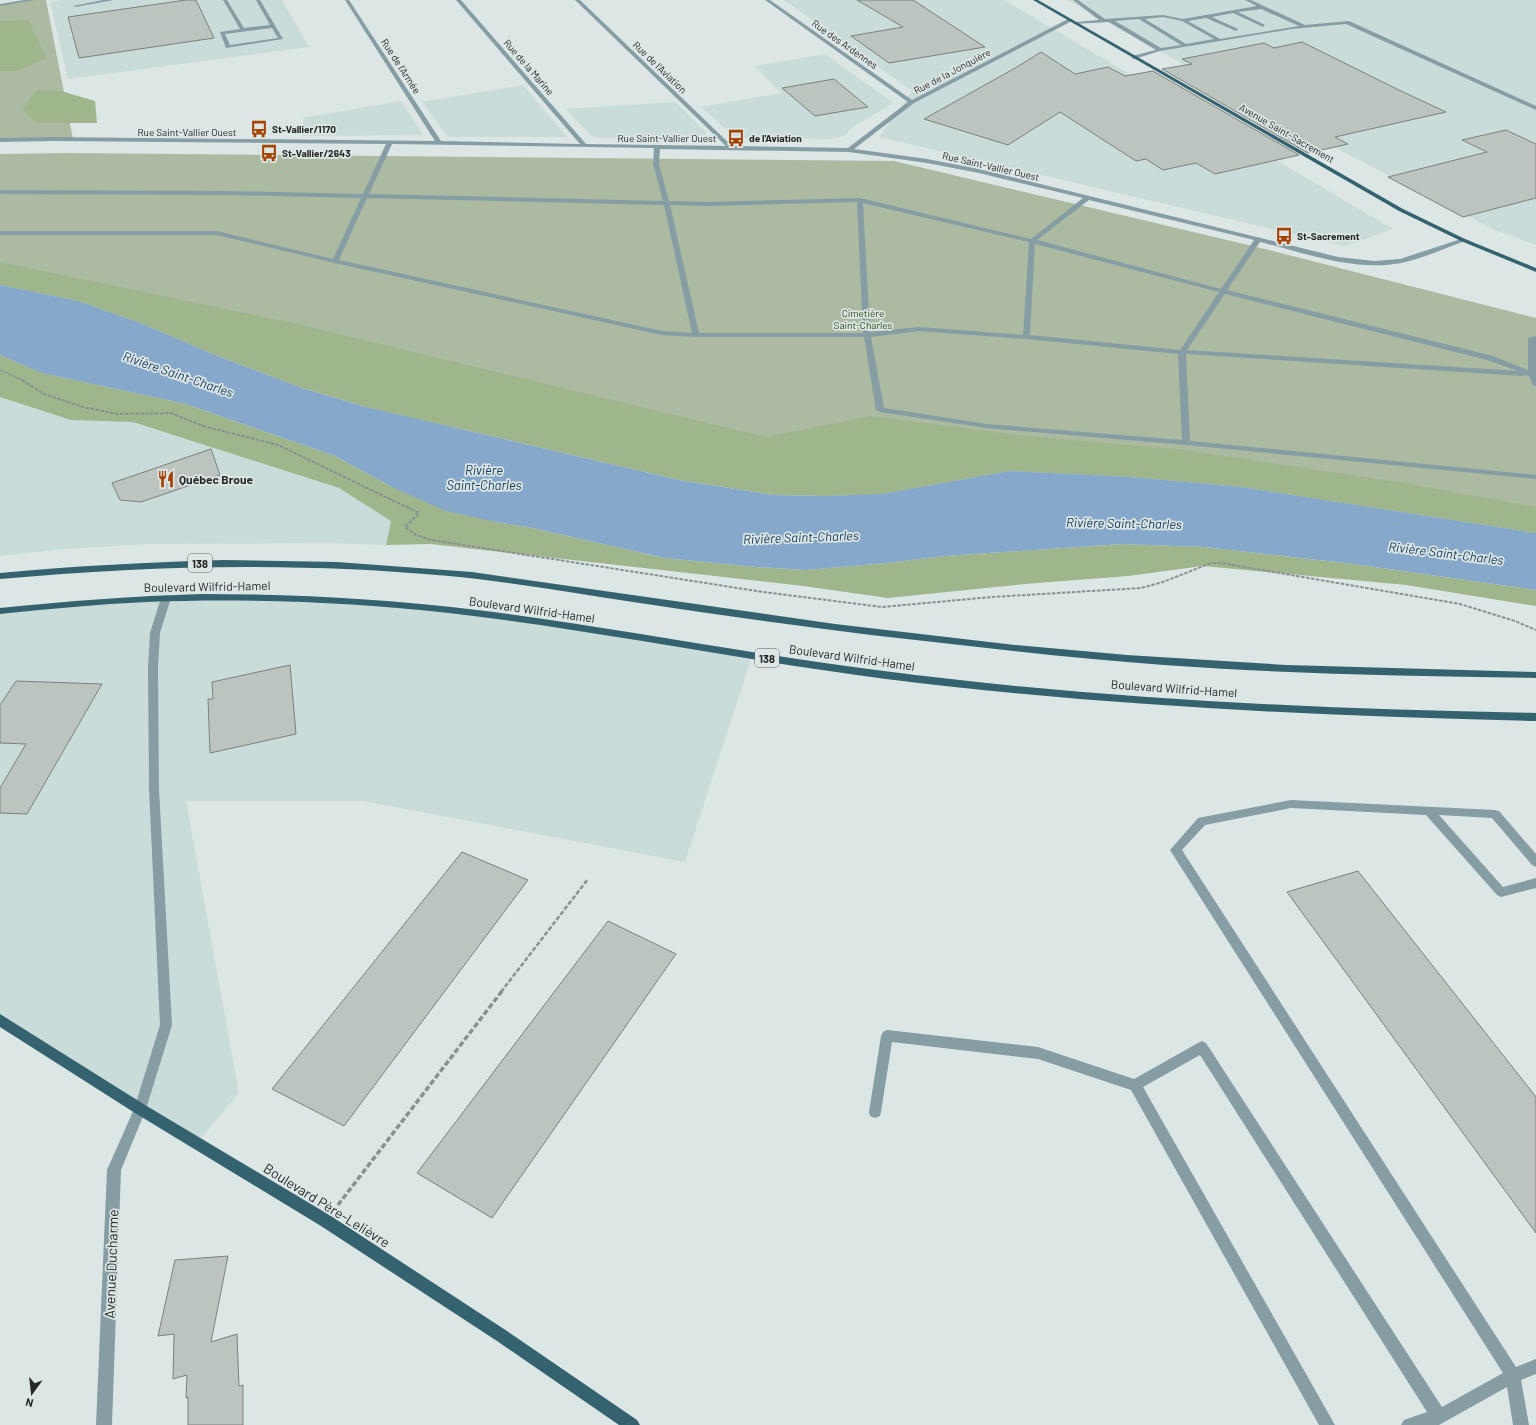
<svg xmlns="http://www.w3.org/2000/svg" width="1536" height="1425" font-family="Barlow,sans-serif">
<style>
.built{fill:#c9dcda}
.green{fill:#acbaa1}
.forest{fill:#9fb68d}
.water{fill:#86a9cb}
.building{fill:#bcc4bf;stroke:#7a817d}
.lines{fill:none;stroke-linecap:round;stroke-linejoin:round}
.path-far3{stroke:#899090;stroke-width:1.5;stroke-dasharray:2 1;stroke-linecap:butt}
.path-far2{stroke:#899090;stroke-width:2;stroke-dasharray:3.5 1.5;stroke-linecap:butt}
.path-far1{stroke:#899090;stroke-width:2.5;stroke-dasharray:4.5 2;stroke-linecap:butt}
.path{stroke:#899090;stroke-width:3.5;stroke-dasharray:5.5 2.5;stroke-linecap:butt}
.minor{fill:#869da4;fill-rule:evenodd}
.major{fill:#35626f;fill-rule:evenodd}
.labels{text-anchor:middle;dominant-baseline:central;stroke-width:3.5;stroke-linejoin:round;paint-order:stroke}
.far-street-label{font-size:10px;fill:#252828;stroke:#dce6e5}
.far-poi-label{font-size:10px;font-weight:bold;fill:#252828;stroke:#dce6e5;text-anchor:start}
.far-park-label{font-size:10px;fill:#2b480a;stroke:#dce6e5}
.shield{fill:#dce6e5;stroke:#5c6161;stroke-width:1}
.shield-label{font-size:11px;font-weight:bold;fill:#252828}
.poi-label{font-size:12px;font-weight:bold;fill:#252828;stroke:#dce6e5;text-anchor:start}
.street-label{font-size:12px;fill:#252828;stroke:#dce6e5}
.water-label{font-size:13px;font-style:italic;fill:#10385a;stroke:#dce6e5}
.near-street-label{font-size:14px;fill:#252828;stroke:#dce6e5}
</style>
<rect width="100%" height="100%" fill="#dce6e5"/>
<!-- built -->
<g class="built">
<path d="M63 0H282L309 47 68 79 50 2Z"/>
<path d="M784 0H1004L1393 229 1345 246 879 137 912 91Z"/>
<path d="M1067 0H1536V245L1495 230 1326 143Z"/>
<path d="M825 54 891 101 892 104 854 126 844 136 832 139 739 138 734 136 701 107 782 93 754 66Z"/>
<path d="M523 85 567 137H451L447 136 422 102Z"/>
<path d="M401 101 422 133 421 135 302 136 303 118Z"/>
<path d="M675 102 707 133 705 135 700 138H597L591 136 566 109Z"/>
<path d="M0 383 133 422 339 488 391 521 386 545 328 543 150 544 64 549 0 556Z"/>
<path d="M262 598 420 607 752 656 685 862 363 801H186L239 1093 197 1143 0 1020V611L64 605Z"/>
</g>
<!-- green -->
<g class="green">
<path d="M31 0H46L73 139 0 140V5Z"/>
<path d="M68 153 894 161 1265 249 1536 318V533L1241 487 1131 477 1010 471 882 494 823 496 431 423 366 407 215 355 143 324 78 301 0 285V154Z"/>
</g>
<!-- forest -->
<g class="forest">
<path d="M29 20 46 58 17 71H0V21Z"/>
<path d="M37 90 61 91 95 101 97 123H37L22 109Z"/>
<path d="M0 262 293 323 766 437 870 416 1026 436 1186 450 1404 483 1536 507V533L1241 487 1131 477 1010 471 882 494 823 496 773 495 679 480 366 407 302 388 215 355 143 324 78 301 0 285Z"/>
<path d="M0 355 43 373 186 404 335 456 394 488 496 522 528 527 665 558 756 567 806 570 886 563 945 556 1122 544 1204 547 1354 564 1536 590V606L1406 585 1203 566 1128 576 1025 584 888 598 803 586 431 544 386 545 391 521 339 488 133 422 71 420 0 397Z"/>
</g>
<!-- water -->
<path class="water" d="M0 285 78 301 143 324 215 355 302 388 366 407 679 480 773 495 823 496 882 494 1010 471 1131 477 1241 487 1536 533V590L1354 564 1204 547 1122 544 945 556 886 563 806 570 756 567 665 558 528 527 496 522 446 511 394 488 335 456 186 404 42 373 0 355Z"/>
<!-- building -->
<g class="building">
<path d="M186 0H196L214 38 79 58 68 17Z"/>
<path d="M857 0H913L985 47 889 63 851 36 903 27Z"/>
<path d="M1302 42 1401 91 1446 112 1335 137 1348 144 1308 153 1162 69 1192 64 1182 59 1264 43 1274 48Z"/>
<path d="M1041 52 1075 74 1108 67 1125 76 1153 71 1299 155 1215 174 1196 163 1163 170 1146 159 1136 161 1060 112 1008 145 924 119 1017 67Z"/>
<path d="M834 79 868 107 815 116 782 88Z"/>
<path d="M1506 130 1536 144V198L1463 217 1388 177 1487 152 1462 140Z"/>
<path d="M211 449 220 475 141 502 120 500 112 483Z"/>
<path d="M290 665 296 734 210 753 208 699H213L212 682Z"/>
<path d="M16 681 102 684 27 814 0 813V788L26 744 0 743V705Z"/>
<path d="M462 852 528 880 344 1126 272 1089Z"/>
<path d="M1358 871 1536 1097V1233L1287 892Z"/>
<path d="M608 921 676 954 492 1218 417 1173Z"/>
<path d="M228 1256 211 1342 237 1334 239 1386 243 1385V1425H188V1397L186 1398 187 1375 173 1379 174 1334 158 1336 175 1260Z"/>
</g>
<g class="lines">
<!-- path-far3 -->
<path class="path-far3" d="M0 370 24 381"/>
<!-- path-far2 -->
<path class="path-far2" d="M22 380 44 394 83 407 118 414 171 413 203 426 278 445 419 513 405 527 416 535 431 540 763 592 882 607 992 597 1141 588 1163 582 1211 563H1221L1460 604 1515 621 1536 630"/>
<!-- path-far1 -->
<path class="path-far1" d="M501 992 588 879"/>
<!-- path -->
<path class="path" d="M338 1205 502 991"/>
<!-- minor -->
<g class="minor">
<path d="M24 0H35L0 6V4Z"/>
<path d="M103 0H114L75 7 73 6Z"/>
<path d="M223 0H227L244 28 270 25 256 0H260L283 39 226 48 220 32 240 29ZM272 28 278 38 230 45 225 34Z"/>
<path d="M345 0H349L441 141 580 144 456 0H461L586 144 726 146 575 0H580L732 146 848 148 908 102 765 0H770L912 100 1068 19H1072V21L914 103 854 149 927 159 979 169 1338 257 1374 261 1400 259 1461 239H1465V241C1446 248 1421 259 1401 263 1355 272 1305 253 1260 242L1227 290 1493 356 1528 370V338L1536 336V386H1533L1529 376 1526 375 1523 376 1186 354 1190 441 1536 475V479L1186 445 987 428 880 412 876 410 864 337H696L662 335 335 263 217 235H0V231H217L333 259 361 198 226 195 0 194V190L226 191 363 194 386 144 53 141 0 142V138L53 137 435 141ZM392 144 654 148 653 164 663 201 369 194ZM660 149 849 152 927 163 979 173 1083 198 1031 239 860 198 708 202 669 201 659 164ZM367 198 664 205 692 333 662 331 339 260ZM1089 200 1254 240 1221 289 1037 240ZM857 202 863 333H699L670 205 708 206ZM863 203 1029 242 1023 335 919 327 870 332ZM1035 244 1219 292 1180 350 1030 335ZM1225 294 1487 360 1518 371 1187 350ZM919 331 1026 339 1178 354 1182 440 987 424 884 408 871 337Z"/>
<path d="M1073 0H1078L1105 19 1163 15 1183 19 1257 6 1245 0H1251L1305 25 1349 21 1536 106V110L1346 24 1292 29 1160 51 1134 59 1132 58V56L1156 50 1109 22 1073 24 1075 22 1099 20ZM1261 9 1299 26 1220 39 1188 21 1206 18 1236 31 1238 29 1212 17 1233 13 1263 27 1265 25 1238 12ZM1163 17 1182 21 1214 39 1186 44 1145 19ZM1139 19 1181 45 1161 48 1115 21Z"/>
<path d="M166 595 171 598 160 633 158 667 159 789 172 1025 146 1109 121 1170 112 1425H96L107 1170 134 1109 160 1025 149 789 148 667 150 633 161 598Z"/>
<path d="M1291 800 1495 810 1499 811 1536 854V867L1532 865 1492 818 1439 815 1503 887 1536 878V888L1501 897 1497 895 1426 815 1291 808 1205 825 1182 850 1516 1367 1536 1359V1374L1521 1380 1529 1425H1513L1507 1387 1439 1425H1401L1404 1420 1427 1412 1200 1055 1143 1087 1335 1425H1319L1131 1090 1038 1059 892 1042 881 1112 880 1116 875 1118 870 1116 869 1112 881 1036 883 1032 887 1030 1038 1047 1134 1079 1198 1043 1202 1041 1206 1043 1442 1407 1503 1373 1170 850 1198 818Z"/>
</g>
<!-- major -->
<g class="major">
<path d="M1033 0H1038L1403 209 1465 239 1536 268V272L1461 241 1399 211Z"/>
<path d="M224 560 337 562 472 572 835 624 1015 645 1127 655 1286 665 1536 672V678C1412 676 1288 674 1164 665 1066 658 969 646 871 635 792 625 712 614 633 602 572 593 511 582 449 576 299 562 150 565 0 579V573C75 566 149 562 224 560Z"/>
<path d="M201 594C293 594 385 599 477 610 613 627 748 654 884 671 1100 699 1318 709 1536 713V721C1319 716 1102 706 886 679 740 660 595 630 449 613 349 602 247 598 147 602 98 604 49 609 0 614V608C67 601 134 596 201 594Z"/>
<path d="M0 1014 145 1105 331 1216 507 1331 637 1420 640 1425H619L497 1341 321 1226 135 1113 0 1027Z"/>
</g>
</g>
<!-- icons -->
<defs>
<g id="bus-bare" transform="scale(1.38)"><path d="M-5-6H5V4H4V6H2V4H-2V6H-4V4H-5ZM-3.5-4V0h7V-4ZM-3.5 1.2v1.5H-2V1.2ZM2 1.2v1.5H3.5V1.2Z" fill="#a54304" stroke="#dce6e5" stroke-width="2.5" paint-order="stroke"/></g>
<g id="restaurant-bare" transform="scale(1.38)"><path d="M-5-6h1v4h1v-4h1v4h1v-4h1v5L-1.5 .5V6h-2V.5L-5-1ZM5-6V6H3V1.5H1.5Q1.5-4 5-6Z" fill="#a54304" stroke="#dce6e5" stroke-width="2.5" paint-order="stroke"/></g>
</defs>
<g fill-rule="evenodd">
<use href="#bus-bare" x="259" y="129"/>
<use href="#bus-bare" x="736" y="138"/>
<use href="#bus-bare" x="269" y="153"/>
<use href="#bus-bare" x="1284" y="236"/>
<use href="#restaurant-bare" x="166" y="479"/>
</g>
<g class="labels">
<!-- far-street labels -->
<g class="far-street-label">
<text transform="translate(845 44) rotate(35)">Rue des Ardennes</text>
<text transform="translate(401 66) rotate(57)">Rue de l'Armée</text>
<text transform="translate(529 67) rotate(49)">Rue de la Marine</text>
<text transform="translate(660 67) rotate(44)">Rue de l'Aviation</text>
<text transform="translate(952 71) rotate(-28)">Rue de la Jonquière</text>
<text x="187" y="132">Rue Saint-Vallier Ouest</text>
<text transform="translate(1287 133) rotate(30)">Avenue Saint-Sacrement</text>
<text x="667" y="138">Rue Saint-Vallier Ouest</text>
<text transform="translate(991 166) rotate(13)">Rue Saint-Vallier Ouest</text>
</g>
<!-- far-poi labels -->
<g class="far-poi-label">
<text x="272" y="129">St-Vallier/1170</text>
<text x="749" y="138">de l'Aviation</text>
<text x="282" y="153">St-Vallier/2643</text>
<text x="1297" y="236">St-Sacrement</text>
</g>
<!-- far-park labels -->
<g class="far-park-label">
<text x="863" y="313">Cimetière<tspan x="863" dy="12">Saint-Charles</tspan></text>
</g>
<!-- shield labels -->
<g class="shield">
<rect x="188" y="554" width="24" height="18" rx="3"/>
<rect x="755" y="649" width="24" height="18" rx="3"/>
</g>
<g class="shield-label">
<text x="200" y="563">138</text>
<text x="767" y="658">138</text>
</g>
<!-- poi labels -->
<g class="poi-label">
<text x="179" y="479">Québec Broue</text>
</g>
<!-- street labels -->
<g class="street-label">
<text transform="translate(207 586) rotate(-1)">Boulevard Wilfrid-Hamel</text>
<text transform="translate(532 609) rotate(8)">Boulevard Wilfrid-Hamel</text>
<text transform="translate(852 657) rotate(8)">Boulevard Wilfrid-Hamel</text>
<text transform="translate(1174 688) rotate(4)">Boulevard Wilfrid-Hamel</text>
</g>
<!-- water labels -->
<g class="water-label">
<text transform="translate(178 374) rotate(19)">Rivière Saint-Charles</text>
<text x="484" y="470">Rivière<tspan x="484" dy="15">Saint-Charles</tspan></text>
<text transform="translate(1124 523) rotate(1)">Rivière Saint-Charles</text>
<text transform="translate(801 537) rotate(-2)">Rivière Saint-Charles</text>
<text transform="translate(1446 553) rotate(7)">Rivière Saint-Charles</text>
</g>
<!-- near-street labels -->
<g class="near-street-label">
<text transform="translate(327 1205) rotate(32)">Boulevard Père-Lelièvre</text>
<text transform="translate(111 1264) rotate(-88)">Avenue Ducharme</text>
</g>
</g>
<!-- north arrow -->
<g transform="translate(32 1393) rotate(195)" stroke="#dce6e5" stroke-width="3" paint-order="stroke">
<path d="M0-3L7 15L0 10L-7 15Z" fill="#252828"/>
<text y="-6" font-size="11" font-weight="bold" text-anchor="middle" fill="#252828">N</text>
</g>
</svg>
